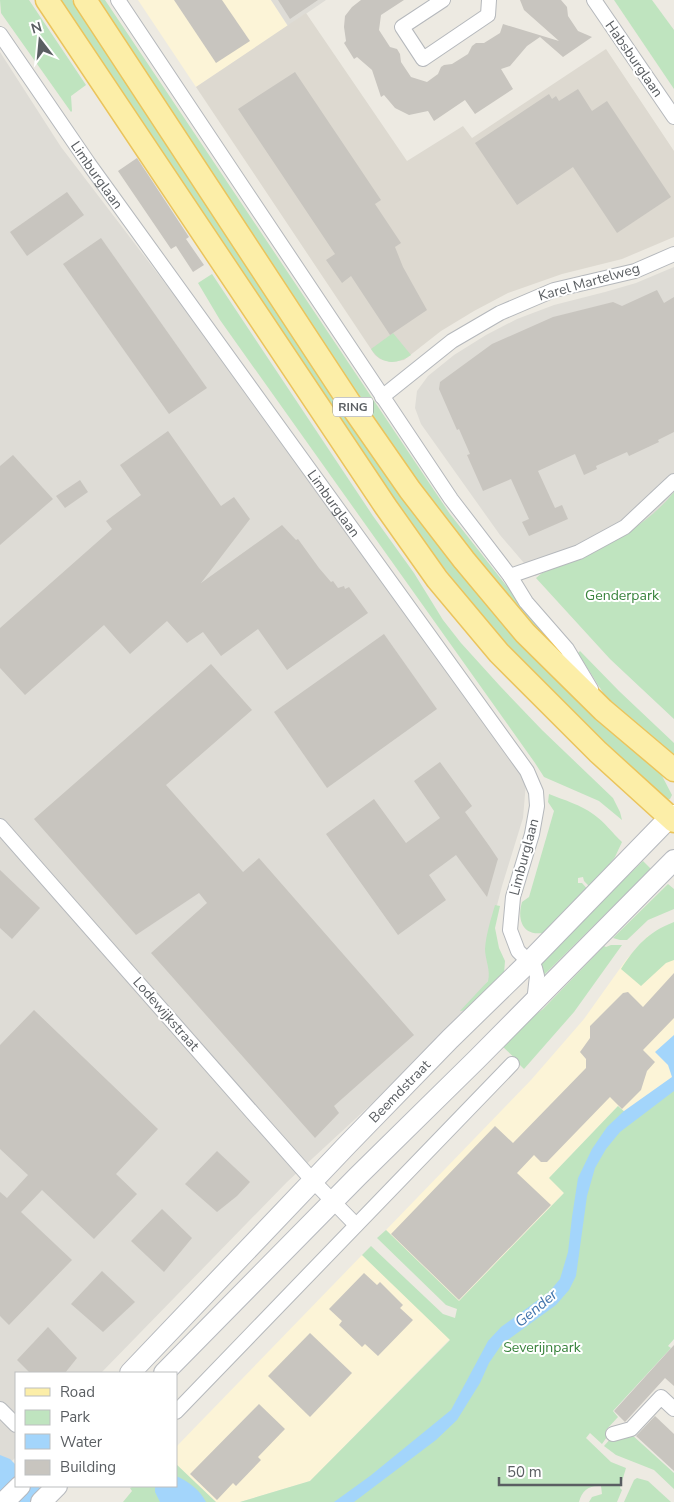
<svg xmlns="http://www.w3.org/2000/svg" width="674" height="1502" font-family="'Nunito Sans',sans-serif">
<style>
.commercial{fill:#fcf4d7}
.industrial{fill:#dedcd6}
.education{fill:#ddd9d0}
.green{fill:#bfe4bf}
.water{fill:#a3d5fb}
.building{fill:#c8c5bf}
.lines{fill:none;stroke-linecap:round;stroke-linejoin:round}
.street-casing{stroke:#b5b8bc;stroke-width:16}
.secondary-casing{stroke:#b6b9be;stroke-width:22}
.primary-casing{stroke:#ebc45c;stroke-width:25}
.street{stroke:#fff;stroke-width:14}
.secondary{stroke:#fff;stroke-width:20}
.primary{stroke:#fceea8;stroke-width:22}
.labels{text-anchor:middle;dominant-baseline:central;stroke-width:4;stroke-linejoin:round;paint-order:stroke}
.shield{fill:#fff;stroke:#8c8e91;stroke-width:1}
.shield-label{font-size:12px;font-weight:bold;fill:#5a5e62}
.street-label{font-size:14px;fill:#5a5e62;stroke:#fff}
.park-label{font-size:14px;fill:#38833c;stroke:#fff}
.water-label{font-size:15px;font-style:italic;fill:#4275ad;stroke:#fff}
</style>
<rect width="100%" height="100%" fill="#edeae2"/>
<!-- commercial -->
<g class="commercial">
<path d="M138 0H271L288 26 196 87Z"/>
<path d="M648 936 674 943V1076L627 1114 618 1106 550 1177 564 1193 459 1301 386 1230 531 1080 584 1019 626 960Z"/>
<path d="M362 1255 450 1339 310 1481 240 1502H216L176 1464V1447Z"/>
</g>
<!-- industrial -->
<g class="industrial">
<path d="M271 0H326L288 26Z"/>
<path d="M0 52 61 147 517 744 527 771 523 818 502 886 487 944 490 978 445 1036 287 1182 101 1373H16V1457L0 1473Z"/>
<path d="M674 267V492L659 510 636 528 581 557 535 576 500 535 421 424 415 408 417 391 428 376 454 355 486 335 517 319 554 305 605 292 636 283Z"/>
</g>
<!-- education -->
<path class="education" d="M306 13 407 161 463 126 472 138 606 49 674 151V237L622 259 562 274 508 293 474 311 441 331 404 360 391 362 380 359 375 355 196 87Z"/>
<!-- green -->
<g class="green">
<path d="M0 0H29L86 85 71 96 72 111 71 112 1 13Z"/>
<path d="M61 0H72L162 135 441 544 479 596 536 658 660 772 672 795 670 799 665 800 614 753 516 655 485 621 418 534Z"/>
<path d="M94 0H105L450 514 505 584 556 643 568 659 513 605 408 472Z"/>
<path d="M614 0H652L674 30V89Z"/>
<path d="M212 274 373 516 414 573 443 620 461 643 500 686 542 730 613 798 620 812 622 820 599 801 544 777 535 763 220 320 198 283Z"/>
<path d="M393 333 411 355C397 365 381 365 371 349Z"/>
<path d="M674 492V719L610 659 536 578 542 573C591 553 640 534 674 492Z"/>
<path d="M580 651 619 691 674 743V759L607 699 578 653Z"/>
<path d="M549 794C564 800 581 805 593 814 605 822 612 833 622 842L615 857 591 888 584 881 583 877 578 878V883H582L589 891 543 933C522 936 517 919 522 902L529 897 554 811 548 802Z"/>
<path d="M643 861 651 869 544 975 540 960Z"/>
<path d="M668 884 674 889V909L648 920 627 940H620L613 938Z"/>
<path d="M495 905 500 906 495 928 499 948 505 961 504 974 468 1010 460 1011 488 981C491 971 485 959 485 949 486 934 491 919 495 905Z"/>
<path d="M674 922V960L666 963 641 986 621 969C636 946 648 932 674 922Z"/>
<path d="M611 945H622L574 1012 524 1069 519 1064V1062L502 1046 516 1029 543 1009 604 946 606 947Z"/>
<path d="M674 1076V1339L668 1346 671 1348 613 1411 618 1417 606 1430 609 1434 602 1444 590 1433 586 1438 611 1462 626 1468 620 1488 622 1490 617 1502H589L592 1497 602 1494 601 1486C589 1485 582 1490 579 1502H240L310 1481 450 1340 362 1255 371 1246 443 1314 455 1318 457 1309 446 1305 377 1238 386 1230 459 1301 564 1193 549 1178 618 1106 627 1114Z"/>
<path d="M631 1434 674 1473V1489L654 1470 616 1455 604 1446 612 1437Z"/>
<path d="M176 1464 216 1502H123L132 1491 130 1488 134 1486H176Z"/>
<path d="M637 1478 648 1481 671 1502H624L634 1480Z"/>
</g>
<!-- water -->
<g class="water">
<path d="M674 1035V1091L620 1132 606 1149 595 1168 587 1196 576 1276 569 1290 556 1305 502 1344 489 1363 480 1383 457 1420 436 1440 354 1502H334L370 1476 451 1410 488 1341 501 1327 549 1292 560 1279 568 1252 572 1217 578 1178 592 1149 607 1127 624 1111 672 1077 668 1065 655 1052Z"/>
<path d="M0 1455 10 1459 16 1465V1486H38L54 1502H0Z"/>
<path d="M176 1476C188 1481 200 1490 206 1502H160L155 1492V1486H176Z"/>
</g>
<!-- building -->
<g class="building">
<path d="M174 0H222L250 41 216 63Z"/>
<path d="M278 0H318L290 19Z"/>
<path d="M361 0H404L381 15 379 30 390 47 397 49 400 54 401 62 411 77 427 82 438 74 441 67 444 65 452 64 468 54 472 46 476 43H484L500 33 503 24 559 41 524 10 520 0H561L567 7 568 16 578 31 592 37 563 57 540 37 527 46 510 66 501 69 513 89 475 114 465 100 434 121 428 111 409 115 395 108 384 95 381 97 372 70 357 57 354 59 344 43 346 41 344 27 345 16 352 7Z"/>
<path d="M295 72 381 200 375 204 401 243 395 247 403 267 427 310 390 335 351 276 342 283 326 260 335 254 238 109Z"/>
<path d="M578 89 592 111 607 101 671 197 617 233 573 167 517 205 475 143 549 94 552 99 556 96 559 101Z"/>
<path d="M137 158 189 237 186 239 204 265 193 272 176 246 171 249 118 171Z"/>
<path d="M67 192 84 215 27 256 10 232Z"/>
<path d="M101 238 207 388 169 414 63 264Z"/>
<path d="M657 290 664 303 674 297V432L658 440 659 442 629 456 627 452 596 466 597 469 584 475 575 454 538 471 555 508 562 505 568 519 529 536 522 522 529 519 511 479 483 491 467 455 470 454 459 429 457 430 439 389 440 382 492 344 553 317 613 302 622 306Z"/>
<path d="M168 431 221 506 234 497 250 519 201 583 282 525 296 540 298 539 319 568 331 582 333 581 338 588 344 586 345 589 349 587 368 613 287 670 258 629 221 656 203 632 187 643 167 621 130 654 104 625 25 695 0 668V628L112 529 106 521 141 495 120 465Z"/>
<path d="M13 455 53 499 0 545V466Z"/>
<path d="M80 480 88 492 65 508 56 496Z"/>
<path d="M384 634 437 709 327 788 274 712Z"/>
<path d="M211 664 252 710 166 785 243 872 259 858 414 1035 334 1106 339 1113 315 1138 151 953 207 903 199 893 136 935 34 819Z"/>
<path d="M440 762 472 806 465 812 490 847 498 859 497 862 487 897 456 855 429 875 446 900 398 935 326 834 374 799 406 843 440 818 414 781Z"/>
<path d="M0 870 40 908 12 939 0 928Z"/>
<path d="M674 973V1018L643 1050 655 1062 647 1071 641 1090 622 1109 610 1097 547 1162H541L534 1155 517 1173 551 1205 459 1300 391 1234 495 1126 513 1143 586 1068V1059L580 1052 590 1038V1026L623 993 628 992 643 1007Z"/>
<path d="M34 1010 158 1129 116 1174 137 1194 94 1239 42 1190 21 1212 72 1260 9 1325 0 1316V1192L7 1198 28 1175 0 1149V1045Z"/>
<path d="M217 1151 250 1182 237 1196 217 1212 185 1184Z"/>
<path d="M162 1209 192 1238 164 1272 131 1241Z"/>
<path d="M102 1271 135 1302 103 1332 71 1304Z"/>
<path d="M364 1273 377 1285 380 1282 403 1305 400 1308 413 1320 378 1356 365 1344 362 1347 339 1325 342 1321 329 1309Z"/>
<path d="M48 1327 77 1358 65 1373H30L17 1360Z"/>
<path d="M310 1333 352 1373 310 1417 268 1376Z"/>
<path d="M674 1345V1386L665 1378 625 1422 614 1411Z"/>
<path d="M259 1404 285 1429 258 1457 261 1460 236 1486 233 1483 217 1500 190 1474Z"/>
<path d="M655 1416 674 1434V1471L636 1436Z"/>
</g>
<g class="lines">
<!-- street casing -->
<g class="street-casing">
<g id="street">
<path d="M118 0 451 499 510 576 526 602 567 649 591 689"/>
<path d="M443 0 402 27 423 59 488 15 489 0"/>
<path d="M594 0 674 117"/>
<path id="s1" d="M0 34 89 164 527 771 536 792 537 806 532 834 513 897 510 930 518 951 535 968 537 976 534 1002"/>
<path d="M382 397 452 341 500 313 554 290 635 271 674 254"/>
<path d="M510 576 579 552 625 527 674 481"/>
<path d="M0 826 258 1119 313 1181 356 1225"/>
<path d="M0 1409 16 1425"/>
<path d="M176 1412 512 1064"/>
<path d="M613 1434 631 1429 661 1397 674 1409"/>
</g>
</g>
<!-- secondary casing -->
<g class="secondary-casing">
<g id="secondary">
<path id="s2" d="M130 1373 348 1144 450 1039 529 962 670 817 674 815"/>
<path d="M164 1373 358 1176 477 1059 674 860"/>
<path d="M4 1502 20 1486"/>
<path d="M41 1502 57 1486"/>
</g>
</g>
<!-- primary casing -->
<g class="primary-casing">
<g id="primary">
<path d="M47 0 386 507 437 579 499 653 598 752 674 821"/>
<path d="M85 0 355 411 410 490 464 560 525 633 603 710 674 770"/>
</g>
</g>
<!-- street -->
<use href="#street" class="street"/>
<!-- secondary -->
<use href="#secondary" class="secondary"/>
<!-- primary -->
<use href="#primary" class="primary"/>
</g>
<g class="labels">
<!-- shield labels -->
<rect class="shield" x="333" y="397.5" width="40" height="19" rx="4"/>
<g class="shield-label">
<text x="353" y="407">RING</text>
</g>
<!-- street labels -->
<g class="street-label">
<text transform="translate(634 59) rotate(55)">Habsburglaan</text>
<text stroke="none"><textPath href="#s1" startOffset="171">Limburglaan</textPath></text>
<text transform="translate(589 282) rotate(-16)">Karel Martelweg</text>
<text stroke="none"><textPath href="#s1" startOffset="576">Limburglaan</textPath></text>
<text transform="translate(524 857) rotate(-75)">Limburglaan</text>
<text transform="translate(166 1014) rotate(49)">Lodewijkstraat</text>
<text stroke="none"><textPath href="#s2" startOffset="390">Beemdstraat</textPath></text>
</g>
<!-- park labels -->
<g class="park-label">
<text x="622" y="595">Genderpark</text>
<text x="542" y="1347">Severijnpark</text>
</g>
<!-- water labels -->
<g class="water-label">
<text transform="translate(536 1308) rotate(-40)">Gender</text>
</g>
</g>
<!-- legend -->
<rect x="15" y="1372" width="162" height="115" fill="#ffffff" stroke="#bdbfc0"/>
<rect x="25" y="1388" width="25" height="8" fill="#fceea8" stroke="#bdbfc0"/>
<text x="60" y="1397" font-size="15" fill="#5a5e62">Road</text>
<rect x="25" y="1410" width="25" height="15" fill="#bfe4bf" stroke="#bdbfc0"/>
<text x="60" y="1422" font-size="15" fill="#5a5e62">Park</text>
<rect x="25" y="1434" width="25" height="15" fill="#a3d5fb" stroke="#bdbfc0"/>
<text x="60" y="1447" font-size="15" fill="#5a5e62">Water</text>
<rect x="25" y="1460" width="25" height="15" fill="#c8c5bf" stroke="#bdbfc0"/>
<text x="60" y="1472" font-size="15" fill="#5a5e62">Building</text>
<!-- north arrow -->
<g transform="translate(40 40) rotate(344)" stroke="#ffffff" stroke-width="4" paint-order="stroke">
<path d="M0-4L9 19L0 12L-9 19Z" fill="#5a5e62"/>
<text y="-8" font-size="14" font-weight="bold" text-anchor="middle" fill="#5a5e62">N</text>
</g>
<!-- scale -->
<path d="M499 1477v8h122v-8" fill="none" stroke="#5a5e62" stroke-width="2.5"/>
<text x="507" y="1477" font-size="15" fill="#5a5e62" stroke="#ffffff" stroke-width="4" paint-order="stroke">50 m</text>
</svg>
